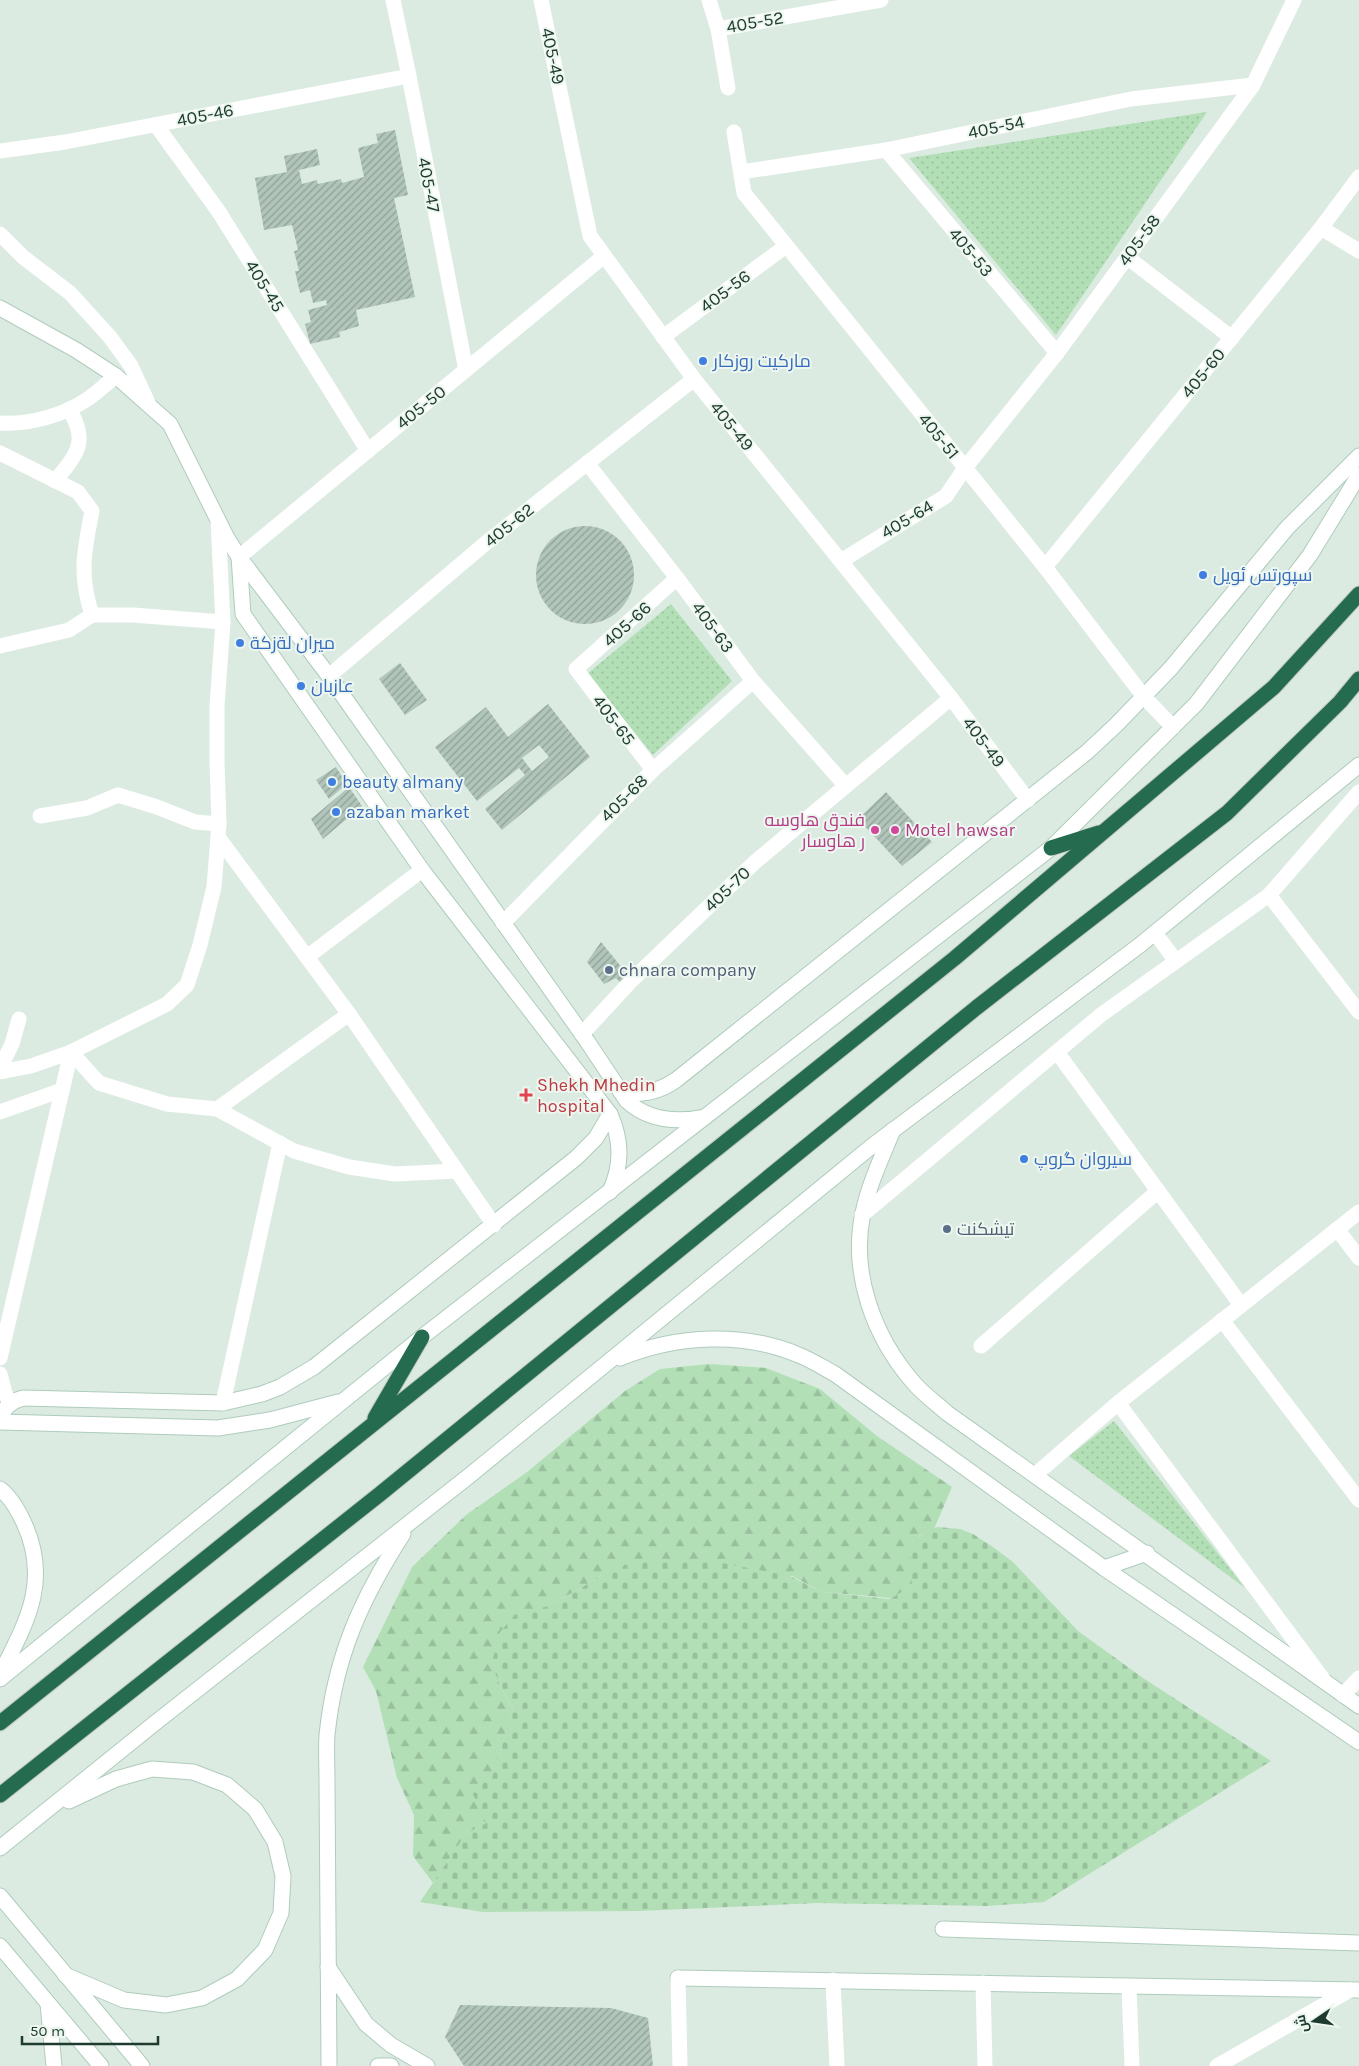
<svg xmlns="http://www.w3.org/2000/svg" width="1359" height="2066" font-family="Karla,Cairo,sans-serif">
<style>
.forest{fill:url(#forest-firs)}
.cemetery{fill:url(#cemetery-stones)}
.park{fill:url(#park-dots)}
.building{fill:url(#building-hatch);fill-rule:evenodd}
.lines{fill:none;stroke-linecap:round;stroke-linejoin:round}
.secondary-casing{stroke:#aeccbc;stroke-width:17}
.highway-casing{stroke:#c0c8c4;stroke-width:17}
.street{stroke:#fff;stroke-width:15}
.secondary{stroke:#fff;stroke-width:15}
.highway{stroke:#256b50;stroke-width:15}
.shop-dot{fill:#3f7fe0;stroke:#edf7f0;stroke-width:2}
.hotel-dot{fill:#d1479c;stroke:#edf7f0;stroke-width:2}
.service-dot{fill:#5c6f8a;stroke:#edf7f0;stroke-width:2}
.health-dot{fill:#e0444e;stroke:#edf7f0;stroke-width:2}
.labels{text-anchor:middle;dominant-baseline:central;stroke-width:4;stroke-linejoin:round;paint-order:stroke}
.street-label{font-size:18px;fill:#1d3b2e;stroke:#edf7f0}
.shop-label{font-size:18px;fill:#366cbe;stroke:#edf7f0;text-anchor:start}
.hotel-label{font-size:18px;fill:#b23c85;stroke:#edf7f0;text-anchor:end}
.service-label{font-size:18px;fill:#4e5e75;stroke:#edf7f0;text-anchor:start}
.health-label{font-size:18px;fill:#be3a42;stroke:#edf7f0;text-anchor:start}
</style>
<defs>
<pattern id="forest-firs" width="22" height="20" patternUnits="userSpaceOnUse" patternTransform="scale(1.25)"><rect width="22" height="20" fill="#b2dfb6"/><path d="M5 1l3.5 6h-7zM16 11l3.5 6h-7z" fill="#99c09d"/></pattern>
<pattern id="cemetery-stones" width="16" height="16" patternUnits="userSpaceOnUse" patternTransform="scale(1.25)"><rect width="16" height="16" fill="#b2dfb6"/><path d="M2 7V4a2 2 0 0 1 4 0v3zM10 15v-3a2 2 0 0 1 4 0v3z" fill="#99c09d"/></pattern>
<pattern id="park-dots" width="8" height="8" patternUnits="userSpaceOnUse" patternTransform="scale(1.25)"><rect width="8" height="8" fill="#b2dfb6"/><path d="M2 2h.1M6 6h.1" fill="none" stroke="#99c09d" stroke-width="1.8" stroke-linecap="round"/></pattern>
<pattern id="building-hatch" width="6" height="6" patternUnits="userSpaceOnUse" patternTransform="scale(1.25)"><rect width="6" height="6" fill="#b1c5ba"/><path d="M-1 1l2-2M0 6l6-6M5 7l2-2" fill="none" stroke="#8fa198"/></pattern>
</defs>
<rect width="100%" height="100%" fill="#dcebe2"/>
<!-- forest -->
<path class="forest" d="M709 1364 766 1368 820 1389 877 1436 952 1487 934 1529 919 1536 912 1587 891 1598 822 1592 792 1576 603 1574 578 1590 545 1607 500 1686 513 1709 492 1778 486 1823 466 1834 433 1883 413 1856 414 1815 397 1778 376 1691 363 1667 412 1567 466 1515 527 1472 625 1391 660 1369Z"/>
<!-- cemetery -->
<path class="cemetery" d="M938 1527 960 1529 973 1534 993 1547 1013 1562 1078 1631 1143 1678 1271 1761 1044 1902 988 1906 818 1903 640 1911 483 1912 420 1902 466 1834 486 1823 472 1792 492 1777 513 1709 499 1684 492 1662 500 1632 515 1615 545 1607 578 1590 606 1572 639 1561H712L790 1576 822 1592 889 1599 912 1587C910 1557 905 1537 938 1527Z"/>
<!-- park -->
<g class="park">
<path d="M1207 112 1056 335 909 158Z"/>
<path d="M671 604 732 681 653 755 587 674Z"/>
<path d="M1114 1421 1245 1588 1069 1456Z"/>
</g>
<!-- building -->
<g class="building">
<path d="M395 130 408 195 394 198 415 297 356 310 359 326 339 332 340 337 310 344 305 324 311 322 308 310 327 305 326 300 313 303 310 290 300 293 295 271H299L294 251 298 250 292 225 264 230 255 178 287 172 284 156 317 149 320 165 299 170 302 184 317 180 318 184 341 179 342 183 364 177 358 148 378 143 376 134Z"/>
<circle cx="585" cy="575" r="49"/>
<path d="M400 663 427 700 405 715 379 679Z"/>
<path d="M548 704 590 757 502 830 485 809 525 775 519 768 477 801 435 747 486 707 508 737ZM539 745 549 757 532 771 522 758Z"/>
<path d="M336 767 347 784 329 799 316 780Z"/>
<path d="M349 787 362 806 323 839 311 819Z"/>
<path d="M886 792 932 842 902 866 858 819Z"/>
<path d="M601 942 632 980 625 987 616 978 604 984 587 962Z"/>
<path d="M460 2005 611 2008 648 2018 653 2066H464L445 2037Z"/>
</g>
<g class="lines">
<!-- secondary casing -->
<g class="secondary-casing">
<g id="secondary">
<path d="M0 308 76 350 116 376 170 424 227 538 239 557 329 676 587 1041 627 1101C649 1121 676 1123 705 1117"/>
<path d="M239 557 243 614 422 870 610 1114C622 1141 622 1165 610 1192"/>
<path d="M621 1092C642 1096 659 1092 676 1080L1087 752 1116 725 1171 668 1287 528 1359 456"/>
<path d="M893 1130C882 1157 869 1184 863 1213 850 1273 874 1337 913 1382 923 1394 936 1403 947 1413L1359 1706"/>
<path d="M620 1358C677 1335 744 1331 801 1356 813 1361 824 1368 835 1374L1104 1568 1359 1742"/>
<path d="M0 1418C4 1407 12 1401 23 1398L223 1403 262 1394 280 1387 314 1367 576 1158 596 1138 610 1114"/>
<path d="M0 1422 218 1428 270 1420 338 1402"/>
<path d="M0 1489C11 1497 19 1512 24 1523 51 1582 26 1623 0 1675"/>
<path d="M1104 1568 1147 1553"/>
<path d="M0 1679 422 1337 1051 848 1196 704 1310 555 1359 475"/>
<path d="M0 1848 155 1723 469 1476 872 1146 1140 945 1359 765"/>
<path d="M0 1896 142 2066"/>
<path d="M943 1929 1359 1943"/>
<path d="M0 1946 101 2066"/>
<path d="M328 1967 366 2024 391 2045 427 2066"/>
<path d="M65 1975 124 2000 166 2005 202 1998 237 1979 265 1950 281 1913 283 1876 275 1842 255 1809 227 1785 193 1772 152 1769 116 1779 69 1801"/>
<path d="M678 1978 1359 1990"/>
<path d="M48 2004 54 2066"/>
<path d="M329 2066 327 1781C327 1766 326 1750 327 1735 335 1657 361 1599 403 1534"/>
<path d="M378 2066H391"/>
</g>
</g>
<!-- highway casing -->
<g class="highway-casing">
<g id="highway">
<path d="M1051 848 1099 833"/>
<path d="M375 1418 422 1337"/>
<path d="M0 1723 955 958 1274 687 1359 594"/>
<path d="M0 1795 380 1494 976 1008 1227 813 1340 702 1359 679"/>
</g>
</g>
<!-- street -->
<g class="street">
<path d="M393 0 409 76 466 370"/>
<path d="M541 0 590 236 694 379 951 698 1028 800"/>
<path d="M709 0 718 29 728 88"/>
<path d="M718 29 881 0"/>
<path d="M156 125 219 212 368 451"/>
<path d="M734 132 744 193 1045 567 1144 697 1173 727"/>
<path d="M886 150 1057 353"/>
<path d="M0 151 65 142 409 76"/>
<path d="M741 172 886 150 1131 99 1253 85"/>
<path d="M1321 228 1359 251"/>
<path d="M0 234 23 257 70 293 110 337 131 366 149 405"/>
<path d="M1127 257 1232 338"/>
<path d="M663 337 786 246"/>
<path d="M0 423C29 425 65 415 89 398 99 391 107 383 116 376"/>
<path d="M0 453 78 492 92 511C84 551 79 575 92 615"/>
<path d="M587 463 677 578 753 681 845 785"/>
<path d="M55 481C77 454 89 442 69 409"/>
<path d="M239 557 604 256"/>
<path d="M841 561 946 496 965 468 1057 353 1253 85 1294 0"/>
<path d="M1045 567 1321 228 1359 177"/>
<path d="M0 646 69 630 92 615H133L223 622"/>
<path d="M329 676 487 542 694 379"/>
<path d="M653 770 576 669 677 578"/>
<path d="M40 816 87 808 118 795 157 807 195 822 219 824"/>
<path d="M1269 895 1359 1012"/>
<path d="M503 923 653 770 753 681"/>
<path d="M1155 933 1176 961"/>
<path d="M307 957 422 870"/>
<path d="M349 1014 494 1225"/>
<path d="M582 1034 632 980 755 862 951 698"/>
<path d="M71 1052 99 1083 167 1104 217 1109 294 1151 349 1167 395 1174 457 1171"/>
<path d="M1057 1052 1241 1305"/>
<path d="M0 1068 12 1044 19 1019"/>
<path d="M0 1072 31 1066 71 1052 167 1004 187 985 200 945 214 887 219 824 217 761V706L223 622 218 521"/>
<path d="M217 1109 349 1014 218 837"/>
<path d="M0 1112 62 1090"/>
<path d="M862 1215 1102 1014 1269 895 1359 792"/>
<path d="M1337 1229 1359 1258"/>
<path d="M1222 1320 1359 1500"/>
<path d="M981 1346 1158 1191"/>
<path d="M0 1358 71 1052"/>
<path d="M0 1374 5 1393 10 1403"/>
<path d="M223 1403 280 1143"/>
<path d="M1118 1403 1323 1679"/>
<path d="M1035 1475 1118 1403 1359 1212"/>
<path d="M1343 1695 1359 1678"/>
<path d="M678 1978 680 2066"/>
<path d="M833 1980 837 2066"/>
<path d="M983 1983 985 2066"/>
<path d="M1129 1987 1132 2066"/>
<path d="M1217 2066 1350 1990"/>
</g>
<!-- secondary -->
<use href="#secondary" class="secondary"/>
<!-- highway -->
<use href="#highway" class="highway"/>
</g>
<!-- markers -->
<g class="shop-dot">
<circle cx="703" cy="361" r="5"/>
<circle cx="1203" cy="575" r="5"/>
<circle cx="240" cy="643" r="5"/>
<circle cx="301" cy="686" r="5"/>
<circle cx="332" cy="782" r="5"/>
<circle cx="336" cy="812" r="5"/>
<circle cx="1024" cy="1159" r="5"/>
</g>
<g class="hotel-dot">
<circle cx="875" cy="830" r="5"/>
<circle cx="895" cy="830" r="5"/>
</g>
<g class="service-dot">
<circle cx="609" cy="970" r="5"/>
<circle cx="947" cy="1229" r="5"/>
</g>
<path class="health-dot" d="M523.5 1087.5h5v5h5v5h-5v5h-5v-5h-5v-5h5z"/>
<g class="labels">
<!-- street labels -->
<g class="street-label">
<text transform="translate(755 22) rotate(-10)">405-52</text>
<text transform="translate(553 56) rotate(78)">405-49</text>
<text transform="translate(205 115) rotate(-11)">405-46</text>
<text transform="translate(996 127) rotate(-12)">405-54</text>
<text transform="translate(429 185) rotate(79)">405-47</text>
<text transform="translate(1139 240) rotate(-54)">405-58</text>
<text transform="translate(971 252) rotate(50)">405-53</text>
<text transform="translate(265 286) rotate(58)">405-45</text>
<text transform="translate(725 291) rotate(-37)">405-56</text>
<text transform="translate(1203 373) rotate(-51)">405-60</text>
<text transform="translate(421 407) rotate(-39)">405-50</text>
<text transform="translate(732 426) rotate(51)">405-49</text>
<text transform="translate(939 436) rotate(51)">405-51</text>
<text transform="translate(907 519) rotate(-31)">405-64</text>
<text transform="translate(509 525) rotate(-39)">405-62</text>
<text transform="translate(627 624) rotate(-42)">405-66</text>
<text transform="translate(713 627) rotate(54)">405-63</text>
<text transform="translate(614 720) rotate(53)">405-65</text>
<text transform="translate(984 742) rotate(53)">405-49</text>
<text transform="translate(624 798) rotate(-45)">405-68</text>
<text transform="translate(727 889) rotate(-44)">405-70</text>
</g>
<!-- shop labels -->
<g class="shop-label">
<text x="713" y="361">ماركيت روزكار</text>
<text x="1213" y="575">سپورتس ئويل</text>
<text x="250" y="643">ميران لةزكة</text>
<text x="311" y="686">عازبان</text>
<text x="342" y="782">beauty almany</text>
<text x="346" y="812">azaban market</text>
<text x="1034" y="1159">سیروان گروپ</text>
</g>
<!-- hotel labels -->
<g class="hotel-label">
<text x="865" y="820">فندق هاوسه<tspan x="865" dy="21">ر هاوسار</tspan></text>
<text x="905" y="830" text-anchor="start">Motel hawsar</text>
</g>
<!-- service labels -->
<g class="service-label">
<text x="619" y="970">chnara company</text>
<text x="957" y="1229">تيشكنت</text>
</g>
<!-- health labels -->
<g class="health-label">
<text x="537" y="1085">Shekh Mhedin<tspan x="537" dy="21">hospital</tspan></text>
</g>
</g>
<!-- north arrow -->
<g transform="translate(1314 2021) rotate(257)" stroke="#edf7f0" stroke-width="4" paint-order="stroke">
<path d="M0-4L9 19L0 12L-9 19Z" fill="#1d3b2e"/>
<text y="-8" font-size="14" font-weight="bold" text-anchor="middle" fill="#1d3b2e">ش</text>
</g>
<!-- scale -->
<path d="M22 2036v8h136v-8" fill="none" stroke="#1d3b2e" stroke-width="2.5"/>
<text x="30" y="2036" font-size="15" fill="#1d3b2e" stroke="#edf7f0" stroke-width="4" paint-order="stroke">50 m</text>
</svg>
